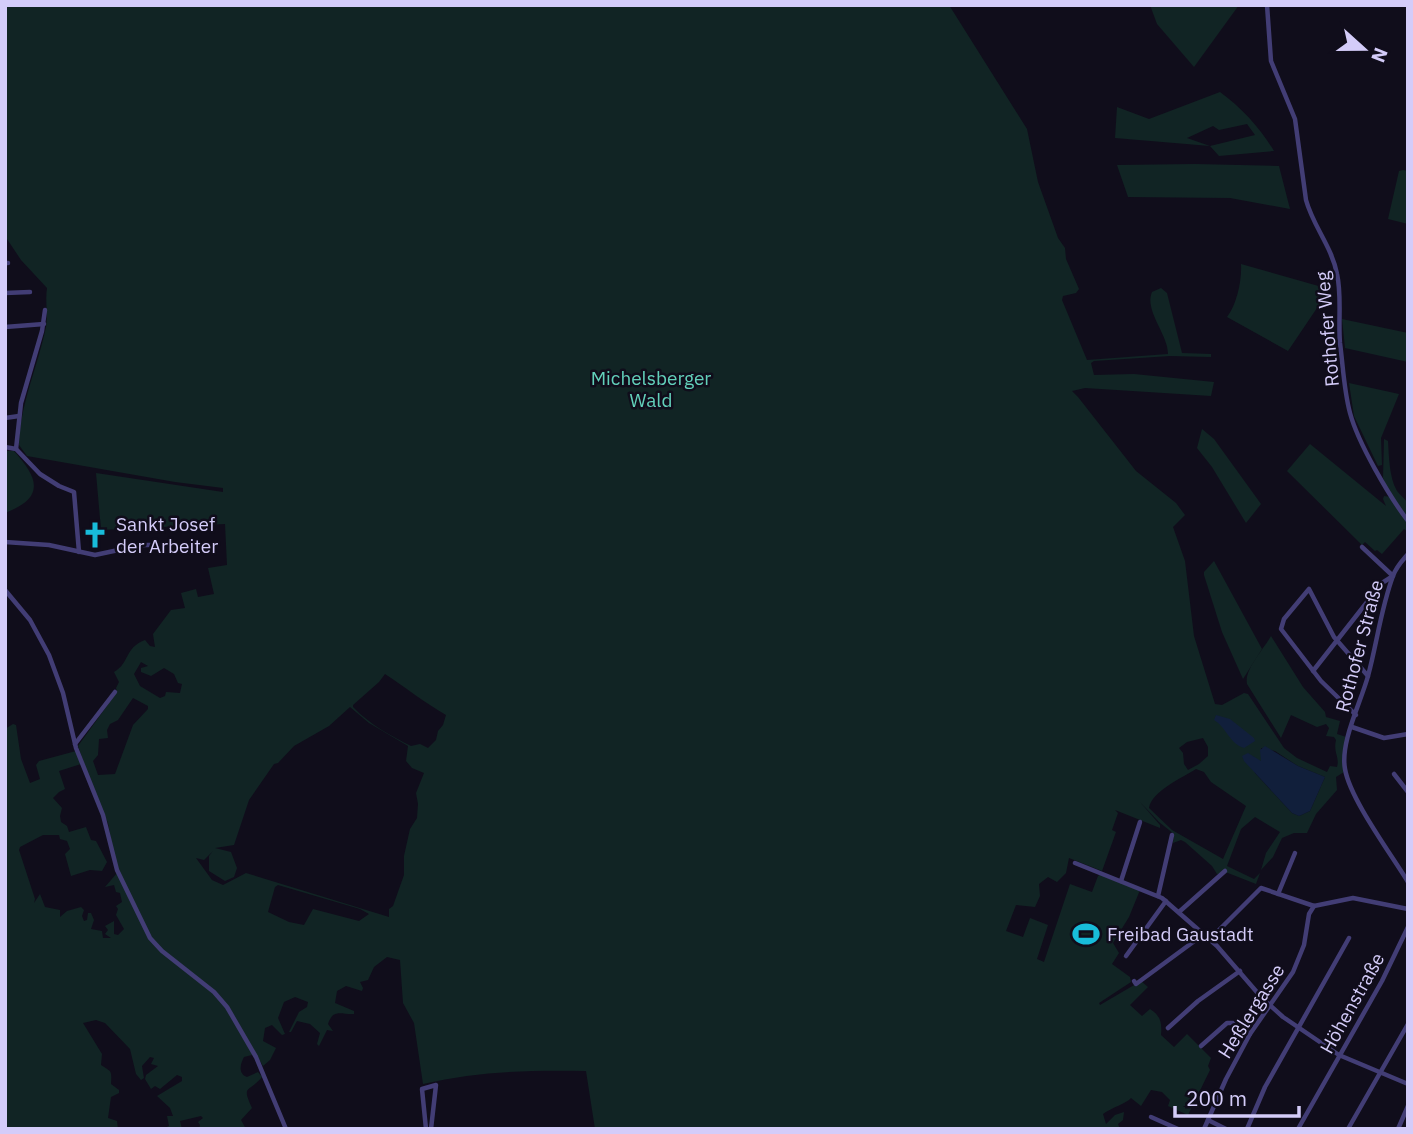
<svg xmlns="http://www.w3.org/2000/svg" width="1413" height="1134" font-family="'IBM Plex Sans',sans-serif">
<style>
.green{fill:#112424;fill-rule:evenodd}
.water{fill:#111f3b}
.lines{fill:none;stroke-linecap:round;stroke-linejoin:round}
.minor{stroke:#423d75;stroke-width:4.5}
.labels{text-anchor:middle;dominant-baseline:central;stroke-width:5;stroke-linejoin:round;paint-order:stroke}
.street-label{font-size:19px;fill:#d4ccf9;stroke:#100d1b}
.park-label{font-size:19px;fill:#62d0ba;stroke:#100d1b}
.poi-label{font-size:19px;fill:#d4ccf9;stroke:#100d1b;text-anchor:start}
</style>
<rect width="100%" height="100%" fill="#100d1b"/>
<!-- green -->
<g class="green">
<path d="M5 5H949L1027 129 1038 182 1058 238 1065 248 1066 259 1079 289 1076 293 1063 296 1062 300 1087 360 1168 354C1168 334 1144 311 1152 292L1161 288 1167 293 1182 353 1211 354V357L1170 356 1094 361 1091 363 1094 375 1134 374 1214 382 1211 396 1085 388 1072 391 1078 397 1136 471 1176 503 1185 515 1173 527 1185 561 1194 636 1215 704 1222 705 1244 693 1248 694 1284 748 1297 758 1327 772 1330 766 1337 767C1340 757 1333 753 1336 740L1334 737 1326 736 1329 728 1326 724 1317 727 1291 715 1281 738 1247 684C1244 669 1264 649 1271 636L1303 687 1325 712 1326 717 1340 721 1337 734 1346 737 1344 772 1336 777 1337 790 1316 814 1307 833H1294L1282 838 1273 857 1261 870 1266 853 1280 832 1255 817 1241 829 1227 866 1254 879 1260 873 1256 884 1228 873 1217 874 1212 866 1185 842 1181 840 1173 843 1174 834 1159 822 1140 802 1160 825V828L1115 810 1118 813 1112 830 1116 832 1102 871 1069 858 1066 873 1057 882 1048 877 1039 884 1040 896 1035 907 1016 905 1006 931 1023 937 1030 918 1048 925 1037 959 1044 962 1070 884 1092 892 1098 876 1101 874 1140 890 1129 917 1113 943 1119 953 1112 964 1130 977 1131 982 1099 1003 1100 1005 1141 981 1148 987 1130 1005 1142 1016 1150 1009C1161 1016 1162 1023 1161 1035L1174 1047 1187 1034 1211 1058 1208 1066 1210 1070 1188 1115 1168 1106 1170 1100 1162 1092 1151 1090 1141 1106 1131 1098C1127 1103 1111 1108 1103 1114L1106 1124 1115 1115 1124 1112 1123 1120 1118 1124 1120 1129H595L586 1071C531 1070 478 1071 423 1084L414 1023 403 1003 400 960 387 957 374 967 368 980 360 982 363 988 362 991 346 986 337 991 335 1003 354 1011V1014C342 1015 333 1008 328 1024L333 1031 327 1030 319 1046 317 1044 320 1033 310 1024 297 1021 291 1032H289L299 1012 307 1007 308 1002 295 997 284 1002 278 1018 285 1034 282 1035 272 1025 265 1028 263 1041 276 1048 270 1060 263 1066 256 1054 244 1057C240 1064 238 1074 247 1077L258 1072 262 1077C249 1093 241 1084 252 1108L241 1120 246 1129H199L200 1125 198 1122 203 1118 201 1116 180 1121 182 1129H162L169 1126 167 1116H173L170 1108 157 1096 182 1081V1077L177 1075 160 1089 155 1086 151 1089 145 1079 146 1075 158 1066 151 1064 154 1058 150 1057 142 1066 144 1078 141 1080 136 1074 130 1049 105 1023 96 1020 83 1023 102 1054 101 1065C111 1072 112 1069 111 1084L119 1090V1093L111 1097 108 1118 117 1121 118 1129H5V729L13 724 16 725 21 759 30 783 40 779 36 765 39 761 76 751 81 764 59 771 65 789 59 792 53 798 62 808 60 816 61 822 67 826 69 832 86 827 91 840 96 841 107 862 102 871 90 870 71 876 65 854 70 849 67 841 60 839 59 835H43L20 847 19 850 35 899 34 903 40 894 45 907 60 910V917L67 911 81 907 84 910 82 916 84 921 87 920 88 913H91L94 920 91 929 102 931 103 938H111L105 934 108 930 105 926 114 921V934L118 935 124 929 116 915 118 909 116 906 122 902 120 893 116 892 114 885 105 887 117 873 108 823 94 792 78 746 117 692 116 688 119 682 114 672C130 663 124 648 145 640L150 646 155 647 153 634 171 610 185 608 181 593 196 589 198 597 214 594 208 568 227 565 225 524 101 530 96 473 223 492V488L175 482 27 456 19 445C20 404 38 366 46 327 48 315 45 301 47 288L21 260 5 236ZM141 662 148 666 141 668V672L151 676 164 668 174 674 178 683 182 684 180 693 166 692 165 696 160 698 140 686 134 674ZM385 674C405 687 425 703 446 715L443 725 438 731 436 740 428 748 420 744 411 746C391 736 369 724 353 707V705L379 682ZM133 698 148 706V709L133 725 115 774 98 775 93 761 98 755 99 739 108 738 107 730 110 724 118 720ZM350 707 369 723 408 746 406 761 412 768 424 773 416 793 418 804 417 818 410 829 404 856V875L393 906 389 909V917L246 873 223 885 212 880 196 858 204 860 213 851 209 856V871L225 881 234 877 237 868 231 852 215 848 234 845 249 800 274 764 278 763 294 746 329 726ZM1203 738 1208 747V756L1199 764 1188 770 1184 764 1183 753 1179 748 1187 742ZM1261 748 1275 751 1298 766 1325 777 1310 811 1299 816 1292 813 1255 773 1253 756 1256 760 1261 761ZM1196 769 1204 772 1211 782 1246 806 1223 859 1172 830 1149 808C1152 791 1182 778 1196 769ZM278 885 360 909 369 914 359 921 313 909 304 925 289 922 268 912 275 887Z"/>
<path d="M1150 5H1239L1194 67 1157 24Z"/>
<path d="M1220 92C1241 107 1261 129 1274 151L1219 156 1210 146 1115 138 1117 107 1149 119ZM1247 124 1255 135 1210 146 1187 138 1213 126 1219 130Z"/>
<path d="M1195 164 1279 166 1290 209 1230 198 1128 197 1117 165Z"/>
<path d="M1403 170 1408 171V224L1388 219 1399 171Z"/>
<path d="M1241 264 1322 287 1319 305 1288 351 1227 317C1237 304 1242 280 1241 264Z"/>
<path d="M1342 319 1408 333V362L1345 348Z"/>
<path d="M1349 383 1399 394 1381 438 1382 465 1378 466 1354 416Z"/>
<path d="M1202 429 1214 439 1261 504 1246 523 1212 467 1197 448Z"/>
<path d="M1384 439 1388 441C1389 456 1389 477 1397 491 1400 495 1405 499 1408 503V532L1404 529 1382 554 1377 550 1375 551 1365 542 1362 545 1287 471 1310 444 1386 506 1383 499 1384 496 1391 497 1383 478Z"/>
<path d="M5 451H14C38 478 46 497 5 513Z"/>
<path d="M1214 561 1262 649 1243 679 1222 632 1204 575V572Z"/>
</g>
<!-- water -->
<g class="water">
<path d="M1216 715 1230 719 1254 738 1255 741 1244 748C1230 744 1226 727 1214 720Z"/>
<path d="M1265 746 1298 766 1325 777 1310 811 1299 816 1292 813 1244 761 1242 756 1248 753 1261 761 1260 750Z"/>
</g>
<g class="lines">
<!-- minor -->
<g class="minor">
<path d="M1267 5 1271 61 1295 119 1306 200C1313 226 1332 247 1337 274 1342 296 1338 321 1340 343 1343 366 1344 391 1350 413 1358 443 1389 496 1408 521"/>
<path d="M5 263H8"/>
<path d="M5 293 30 292"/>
<path d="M5 327 44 324"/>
<path d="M5 418 19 416"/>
<path d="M5 447 16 449 40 474 59 486 74 492 79 552"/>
<path d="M16 449 21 403 42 331 45 310"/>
<path d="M5 542 49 545 95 555 142 545H154"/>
<path d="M1408 554C1402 561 1396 567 1393 576 1381 608 1377 643 1368 676 1361 702 1340 742 1345 769 1350 799 1391 854 1408 882"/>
<path d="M5 590 30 620 49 655 63 693 76 748 103 815 117 870 150 938 162 951 214 992 227 1007 256 1057 286 1129"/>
<path d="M1313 671 1382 583 1393 576 1362 547"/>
<path d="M1356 715 1321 681 1281 629 1284 619 1309 589 1334 637 1368 676"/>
<path d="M1352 727 1384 738 1408 734"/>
<path d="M75 744 115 692"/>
<path d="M1394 774 1408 792"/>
<path d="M1075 863 1162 898 1217 946 1262 998 1283 1017 1339 1055 1408 1084"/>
<path d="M1121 881 1140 822"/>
<path d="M1278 894 1295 853"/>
<path d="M1158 896 1172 835"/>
<path d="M1314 906 1353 898 1408 909"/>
<path d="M1179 912 1225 871"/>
<path d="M1210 939 1261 888 1314 906"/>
<path d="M1126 956 1166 901"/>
<path d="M1134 981 1136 984 1204 934"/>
<path d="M1168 1028 1198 1001 1240 971"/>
<path d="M1201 1046 1227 1023H1233L1250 1034"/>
<path d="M1151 1117 1178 1129"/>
<path d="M1208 1120 1226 1129"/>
<path d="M426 1129 422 1089 436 1085 431 1129"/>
<path d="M1204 1129 1226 1079 1250 1034 1293 972 1304 945 1309 914 1314 906"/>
<path d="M1247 1129 1265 1087 1349 938"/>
<path d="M1298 1129 1382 981 1408 927"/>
<path d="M1348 1129 1408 1024"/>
<path d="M1398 1129 1408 1106"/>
</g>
</g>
<!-- icons -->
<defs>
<g id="church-bare" transform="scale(2.1)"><path d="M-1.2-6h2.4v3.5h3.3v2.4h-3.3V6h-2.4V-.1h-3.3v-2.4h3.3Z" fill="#18bcda" stroke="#100d1b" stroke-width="2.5" paint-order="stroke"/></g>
<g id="stadium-bare" transform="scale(2.1)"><path d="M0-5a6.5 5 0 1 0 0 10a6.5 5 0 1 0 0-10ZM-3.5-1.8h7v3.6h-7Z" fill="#18bcda" stroke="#100d1b" stroke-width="2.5" paint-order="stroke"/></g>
</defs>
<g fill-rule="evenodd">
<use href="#church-bare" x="95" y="535"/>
<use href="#stadium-bare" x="1086" y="934"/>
</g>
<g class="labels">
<!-- street labels -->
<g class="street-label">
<text transform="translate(1327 329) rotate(-95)">Rothofer Weg</text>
<text transform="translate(1359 646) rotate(-75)">Rothofer Straße</text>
<text transform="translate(1352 1003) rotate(-61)">Höhenstraße</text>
<text transform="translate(1251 1011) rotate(-58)">Heßlergasse</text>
</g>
<!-- park labels -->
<g class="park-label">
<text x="651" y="378">Michelsberger<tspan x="651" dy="22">Wald</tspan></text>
</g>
<!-- poi labels -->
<g class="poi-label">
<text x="116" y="524">Sankt Josef<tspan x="116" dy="22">der Arbeiter</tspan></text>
<text x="1107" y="934">Freibad Gaustadt</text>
</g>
</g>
<!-- border -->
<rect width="1413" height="1134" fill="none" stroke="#d4ccf9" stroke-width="14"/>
<!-- north arrow -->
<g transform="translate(1364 49) rotate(111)" stroke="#100d1b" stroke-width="5" paint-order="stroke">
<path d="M0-5L12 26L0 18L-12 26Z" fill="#d4ccf9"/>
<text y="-10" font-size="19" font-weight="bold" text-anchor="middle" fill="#d4ccf9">N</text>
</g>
<!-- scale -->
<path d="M1175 1106v10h124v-10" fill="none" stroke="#d4ccf9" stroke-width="3.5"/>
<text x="1186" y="1106" font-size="21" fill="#d4ccf9" stroke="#100d1b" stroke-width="5" paint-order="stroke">200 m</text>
</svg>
